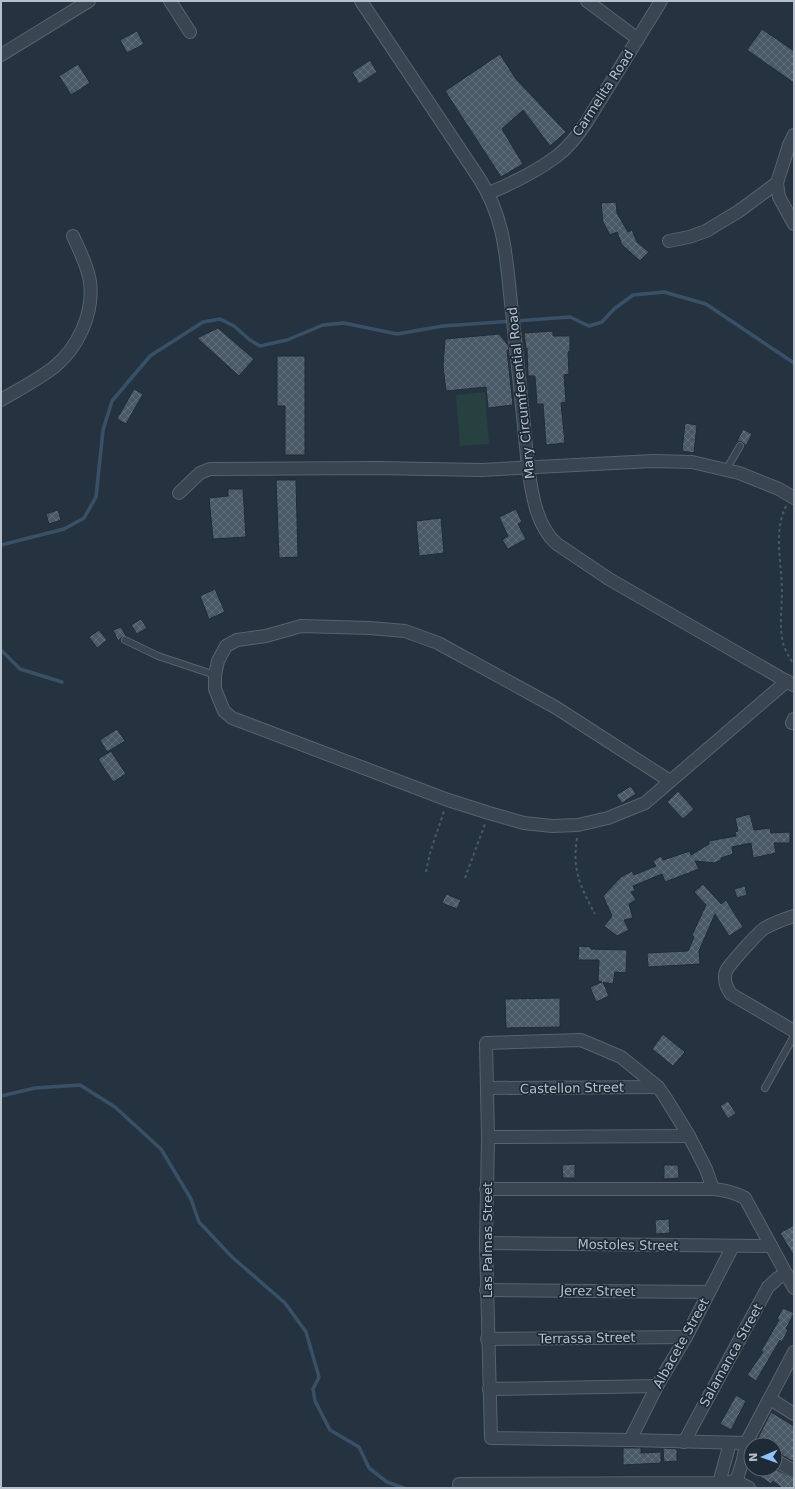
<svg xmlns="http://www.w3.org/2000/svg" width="795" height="1489" font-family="'DejaVu Sans',sans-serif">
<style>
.garden{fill:#274141}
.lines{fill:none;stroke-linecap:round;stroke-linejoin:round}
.stream{stroke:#385167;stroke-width:3.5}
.building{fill:url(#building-cross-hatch);stroke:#202c37}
.service-casing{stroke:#57636d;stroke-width:8}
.minor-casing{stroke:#57636d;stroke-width:14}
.path{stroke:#455d5d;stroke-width:2;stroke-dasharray:3 3;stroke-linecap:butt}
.service{stroke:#394550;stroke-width:6}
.minor{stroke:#394550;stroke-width:12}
.labels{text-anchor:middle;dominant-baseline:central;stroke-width:3.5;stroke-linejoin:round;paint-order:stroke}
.street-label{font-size:13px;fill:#b5c0ca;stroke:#1e2a35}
</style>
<defs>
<pattern id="building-cross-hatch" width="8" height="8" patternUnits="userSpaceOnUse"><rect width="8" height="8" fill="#495966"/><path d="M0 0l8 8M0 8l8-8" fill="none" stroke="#616f7b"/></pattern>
</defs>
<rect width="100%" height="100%" fill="#253340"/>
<!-- garden -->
<path class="garden" d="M485 392 489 444 460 446 456 395Z"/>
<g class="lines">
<!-- stream -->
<g class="stream">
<path d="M1 545 64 529 84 518 96 497 103 430 112 401 150 356 203 322 220 319 234 326 250 340 260 346 287 340 323 325 344 323 397 334 443 326 570 317 589 326 602 322 614 309 633 295 664 292 706 304 794 363"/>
<path d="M1 650 20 669 62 682"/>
<path d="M1 1096 35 1088 80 1085 115 1107 161 1149 191 1199 199 1222 232 1257 285 1303 306 1332 319 1377 313 1389 315 1401 330 1430 359 1447 369 1468 387 1482 404 1488"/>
</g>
</g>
<!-- building -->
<g class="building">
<path d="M762 29 794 51V83L747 50Z"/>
<path d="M137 31 144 44 127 53 120 40Z"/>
<path d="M500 54 516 79 566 132 550 146 523 110 502 129 523 164 501 177 445 91Z"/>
<path d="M370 60 377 72 359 84 352 72Z"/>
<path d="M78 64 90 83 71 95 59 76Z"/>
<path d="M616 202 617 213 628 232 632 230 637 242 649 252 640 261 622 245 617 232 610 235 603 222 601 203Z"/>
<path d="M218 328 254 359 239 376 197 338Z"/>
<path d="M553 331V336H570V351L568 352 569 374 564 375 566 402 561 403 565 443 546 445 543 404H537L535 376H528L527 348 526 349 524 333Z"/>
<path d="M499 334 508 345 509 350H507L513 405 488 408 486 387 446 391 443 366 445 339Z"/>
<path d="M277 356H305V455H285V406H277Z"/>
<path d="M134 389 143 394 126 424 117 419Z"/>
<path d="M685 423 697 425 694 453 682 451Z"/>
<path d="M743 429 752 434 746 446 742 442 737 441Z"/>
<path d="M276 480H296L298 557 279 558Z"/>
<path d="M228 489H243L246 537 213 539 209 498 228 496Z"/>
<path d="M516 509 522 522 518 524 526 539 508 549 502 540 508 536 499 517Z"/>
<path d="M58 510 61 520 49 524 46 514Z"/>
<path d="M441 518 444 553 419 556 416 521Z"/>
<path d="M215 589 225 612 209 619 200 596Z"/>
<path d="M141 619 147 628 137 634 131 625Z"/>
<path d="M121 627 126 636 122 637 118 641 113 630Z"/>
<path d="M99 630 107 640 97 648 89 637Z"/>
<path d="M117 729 125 741 107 752 100 740Z"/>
<path d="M111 751 126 774 113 782 98 759Z"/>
<path d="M631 786 636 794 622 803 616 795Z"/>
<path d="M678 791 694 809 683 819 667 802Z"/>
<path d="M750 814 754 830 770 828 771 833 790 832V843H774L776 853 753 858 751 843 732 847 733 854 721 858V860L715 863 695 861 699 869 665 882 662 874 633 886 635 891 631 892 636 900 629 904 633 918 624 920 629 930 617 936 604 926 612 916 603 896 621 877 632 871 634 875 656 866 653 861 661 856 663 860 690 851 691 855 709 844V841L736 836 735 832 738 831 735 818Z"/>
<path d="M703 884 721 904 726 900 743 927 729 936 715 914 699 951 700 964 648 967 647 953 688 951 694 937 692 935 706 905 694 892Z"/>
<path d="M745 886 747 895 737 898 734 889Z"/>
<path d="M446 894 461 900 457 909 442 903Z"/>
<path d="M579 946 591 947V949L627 950 626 973 615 972 613 984 603 982 609 996 596 1002 590 987 602 982 598 981 599 960H578Z"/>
<path d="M560 998V1027L506 1028 505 999Z"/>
<path d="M663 1034 685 1052 673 1066 652 1049Z"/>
<path d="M728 1101 736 1113 728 1119 720 1106Z"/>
<path d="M575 1164V1178H563L562 1165Z"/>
<path d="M664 1165H678L679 1178 664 1179Z"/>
<path d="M669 1219 670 1233 656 1234 655 1220Z"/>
<path d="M794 1225V1256L780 1233Z"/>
<path d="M783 1308 794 1313 786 1329 788 1330 782 1342 780 1340 756 1381 747 1375 763 1352 761 1351 779 1320 777 1319Z"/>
<path d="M736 1395 746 1401 731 1430 720 1424Z"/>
<path d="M771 1412 794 1426V1462L782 1455V1453L775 1449V1445H767L757 1440Z"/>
<path d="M623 1448H641V1453L661 1452V1463L623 1465Z"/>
<path d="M663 1448 677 1449V1461L664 1462Z"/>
<path d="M749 1469H775L794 1478V1488H782L773 1481 771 1484Z"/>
</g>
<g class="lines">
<!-- service casing -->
<g class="service-casing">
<g id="service">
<path d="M726 470 740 446"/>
<path d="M125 640 158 656 215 675"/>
<path d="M765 1088 794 1036"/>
</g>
</g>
<!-- minor casing -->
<g class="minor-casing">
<g id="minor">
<path d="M170 1 190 32"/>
<path d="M361 1 479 178C507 222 506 262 512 312 518 364 523 416 528 467 532 494 536 526 557 544L609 579 793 685"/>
<path d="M587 1 638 39"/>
<path d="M1 55 89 1"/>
<path d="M794 135 789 145 777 183 779 197 794 224"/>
<path d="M489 193C513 183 536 172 557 156 569 147 578 135 586 123L661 1"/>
<path d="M669 241 689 237 706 231 739 211 777 183"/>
<path d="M1 400C18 390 37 380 53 368 78 348 94 314 90 282 88 266 79 250 73 236"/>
<path d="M179 493 200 473 210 469 378 468 481 470 653 461 692 462 739 473 779 489 794 498"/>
<path d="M792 723 794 719"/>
<path d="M670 781 555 707 438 643 405 631 370 628 301 626 266 636 237 640 226 646 218 661 215 675V689L224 711 232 718 448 800 489 813 524 823 552 826 578 825 608 818 645 803 787 681"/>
<path d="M794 916C785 919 774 923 765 928 758 932 730 964 726 971 723 980 726 987 731 994L794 1031"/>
<path d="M487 1088 658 1087"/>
<path d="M488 1137 689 1136"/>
<path d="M486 1189H713C725 1190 734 1192 745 1198L794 1288"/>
<path d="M713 1189 706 1169 689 1136 665 1097 658 1087 621 1057 581 1040 486 1043 488 1137 486 1243 491 1438 630 1440 746 1443"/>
<path d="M486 1243 771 1246"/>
<path d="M486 1290 709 1292"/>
<path d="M487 1339 686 1337"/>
<path d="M489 1389 657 1386"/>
<path d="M770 1399 794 1414"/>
<path d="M630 1440 657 1386 686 1337 733 1246"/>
<path d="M684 1442 768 1287 778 1278 786 1274"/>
<path d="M775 1460 794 1471"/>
<path d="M719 1483 730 1443"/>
<path d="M459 1484 719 1483 736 1481 749 1488"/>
<path d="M734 1488 743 1460 746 1443 794 1352"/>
</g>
</g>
<!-- path -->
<g class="path">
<path d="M786 506C773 533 782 563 782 591 782 608 779 626 783 643 785 651 790 658 794 665"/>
<path d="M577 838C572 870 580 886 595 914"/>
<path d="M426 872 430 853 444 811"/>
<path d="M465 878 485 824"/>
</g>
<!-- service -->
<use href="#service" class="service"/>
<!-- minor -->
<use href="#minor" class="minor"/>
</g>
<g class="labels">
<!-- street labels -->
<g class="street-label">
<text transform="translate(603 93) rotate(-57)">Carmelita Road</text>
<text transform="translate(521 393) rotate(-96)">Mary Circumferential Road</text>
<text transform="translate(572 1088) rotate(-1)">Castellon Street</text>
<text transform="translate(487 1240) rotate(-90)">Las Palmas Street</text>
<text transform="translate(628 1245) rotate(1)">Mostoles Street</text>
<text transform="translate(598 1291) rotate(1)">Jerez Street</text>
<text transform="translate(587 1338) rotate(-1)">Terrassa Street</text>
<text transform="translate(681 1343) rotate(-61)">Albacete Street</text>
<text transform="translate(731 1355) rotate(-61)">Salamanca Street</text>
</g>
</g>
<!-- border -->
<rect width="795" height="1489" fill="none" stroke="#b5c0ca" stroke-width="4"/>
<!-- north arrow -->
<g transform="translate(763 1457) rotate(268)"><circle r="19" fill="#1e2a35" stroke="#5a6671"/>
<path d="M0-3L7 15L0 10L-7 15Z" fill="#8bc2fa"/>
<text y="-6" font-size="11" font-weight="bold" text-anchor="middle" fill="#b5c0ca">N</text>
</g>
</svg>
